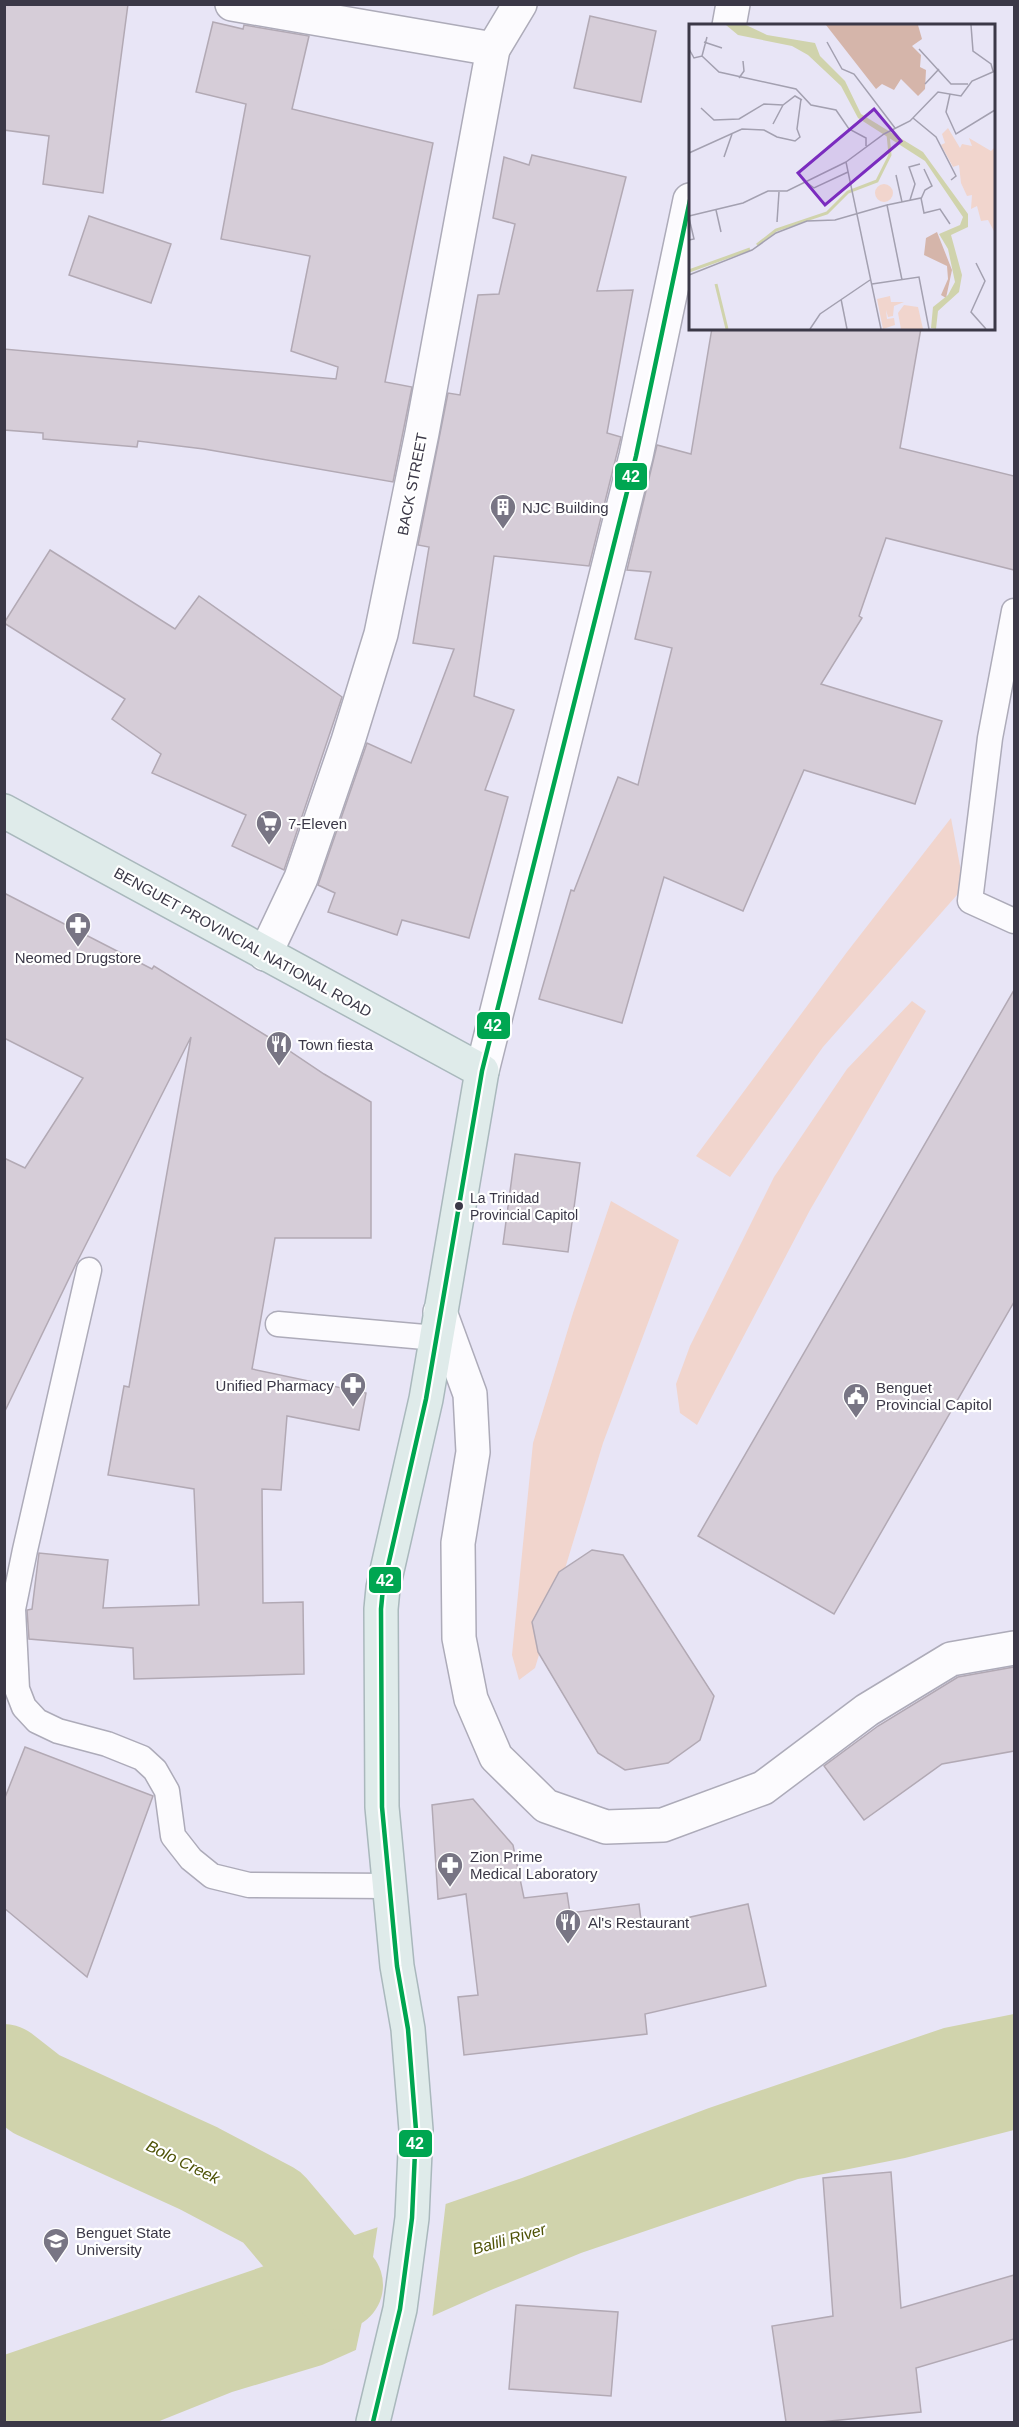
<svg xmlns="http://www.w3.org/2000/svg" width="1019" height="2427" font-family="Helvetica,sans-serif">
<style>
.green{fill:#f1d5cd}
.water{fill:#d0d3ac}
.pier{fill:#e8e5f6}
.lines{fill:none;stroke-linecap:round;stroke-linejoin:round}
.river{stroke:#d0d3ac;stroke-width:90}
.building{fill:#d6cdd8;stroke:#b2a9b4;stroke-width:1.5}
.service-casing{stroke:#adabb9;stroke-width:27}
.minor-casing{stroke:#adabb9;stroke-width:36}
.tertiary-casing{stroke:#adabb9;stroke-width:36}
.secondary-casing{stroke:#adabb9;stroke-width:36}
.trunk-casing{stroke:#a9b8bc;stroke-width:36}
.service{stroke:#fcfbfe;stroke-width:24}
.minor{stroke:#fcfbfe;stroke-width:33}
.tertiary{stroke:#fcfbfe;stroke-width:33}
.secondary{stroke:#fcfbfe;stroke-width:33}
.trunk{stroke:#dfebea;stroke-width:33}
.bus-1-casing{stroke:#fff;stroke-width:9}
.bus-1{stroke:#00a651;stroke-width:4.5}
.bus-dot{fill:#3b3847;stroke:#fff;stroke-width:2}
.labels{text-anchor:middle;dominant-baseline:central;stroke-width:4.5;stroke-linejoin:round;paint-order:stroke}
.bus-label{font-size:14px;fill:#3b3847;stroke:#fff;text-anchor:start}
.street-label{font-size:15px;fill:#3b3847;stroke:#fff}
.poi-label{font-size:15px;fill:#3b3847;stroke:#fff;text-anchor:start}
.water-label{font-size:16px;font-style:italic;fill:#4f5307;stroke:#fff}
.inset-river{fill:none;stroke:#d0d3ac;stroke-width:3}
.inset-road{fill:none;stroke:#a3a0b0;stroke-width:1.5}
.view{fill:#7b2cbf;fill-opacity:0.15;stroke:#7b2cbf;stroke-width:3}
.inset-edge{fill:none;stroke:#3b3847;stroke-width:3}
.line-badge{stroke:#fff;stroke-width:2}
.badge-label{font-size:16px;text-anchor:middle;font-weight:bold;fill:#fff}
</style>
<rect width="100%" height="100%" fill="#e8e5f6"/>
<!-- green -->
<g class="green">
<path d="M951 818 964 887 823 1047 730 1177 696 1156 847 952Z"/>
<path d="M912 1001 926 1011 810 1210 697 1425 680 1413 676 1384 690 1346 774 1177 847 1069Z"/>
<path d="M611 1201 679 1240 603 1443 535 1668 519 1680 512 1655 533 1443 573 1313Z"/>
</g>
<!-- water -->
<path class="water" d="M1014 2014V2130L905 2158 798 2179 581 2253 491 2290 322 2365 232 2392 157 2422H5L4 2355 522 2178 709 2108 944 2028Z"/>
<!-- pier -->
<path class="pier" d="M446 2201 432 2320 355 2354 366 2303 378 2224Z"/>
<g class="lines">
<!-- river -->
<path class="river" d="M4 2069 36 2094 198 2168 272 2207 338 2285"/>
</g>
<!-- building -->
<g class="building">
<path d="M4 4H128L103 193 43 184 49 136 4 130Z"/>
<path d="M590 16 656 31 641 102 574 88Z"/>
<path d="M213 22 243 29 244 25 309 36 292 109 433 143 385 382 412 387 393 482 204 449 138 441 137 447 43 439V433L4 430V349L336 379 338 367 291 351 310 256 221 239 246 104 196 92Z"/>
<path d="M532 155 626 177 597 291 633 290 607 433 621 437 589 566 494 556 474 696 514 710 485 790 508 797 469 938 402 920 397 935 328 912 335 893 318 885 367 743 411 763 454 649 413 643 429 547 418 545 448 393 460 395 478 295 499 294 515 224 493 218 504 157 529 165Z"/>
<path d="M89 216 171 244 151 303 69 275Z"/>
<path d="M712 328H921L900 448 1014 476V570L886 538 859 616 862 618 821 684 942 721 915 804 804 770 743 911 664 877 622 1023 539 999 571 890 574 891 618 777 638 785 672 648 635 639 651 572 627 570 657 445 691 454Z"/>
<path d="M50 550 175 629 199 596 342 697 284 870 232 846 246 815 152 773 161 754 112 719 125 699 4 623Z"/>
<path d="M4 893 152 969 154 966 270 1038 324 1074 371 1102V1238H275L252 1369 366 1393 359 1430 287 1416 281 1490 262 1489 263 1603 303 1602 304 1674 134 1679 133 1648 29 1639 27 1610 32 1609 39 1553 108 1560 103 1608 199 1605 194 1489 108 1475 124 1386 129 1387 191 1037 75 1266 4 1413V1158L25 1168 83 1078 4 1038Z"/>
<path d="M1014 990V1302L834 1614 698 1536Z"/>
<path d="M515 1154 580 1163 568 1252 503 1244Z"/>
<path d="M592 1550 623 1555 714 1696 700 1740 668 1763 625 1770 598 1753 538 1652 532 1622 559 1572Z"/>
<path d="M1014 1667V1751L942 1764 864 1820 824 1766 878 1726 958 1677Z"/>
<path d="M25 1747 153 1796 87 1977 4 1908V1800Z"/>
<path d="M473 1799 513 1845 524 1898 567 1893 570 1913 639 1904 642 1928 748 1904 766 1986 645 2014 647 2034 464 2055 458 1997 478 1995 466 1894 438 1899 432 1805Z"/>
<path d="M891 2172 901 2308 1014 2275V2339L916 2368 921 2412 820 2422H786L772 2326 833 2316 823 2178Z"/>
<path d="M516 2305 618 2312 611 2396 509 2389Z"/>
</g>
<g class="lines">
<!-- service casing -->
<g class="service-casing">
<g id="service">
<path d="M1014 611 990 738 970 901 1014 921"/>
<path d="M89 1270 25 1550 13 1609 17 1689 24 1707 37 1721 58 1731 107 1744 142 1758 155 1770 167 1791 173 1836 191 1859 212 1876 249 1885 389 1886"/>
<path d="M278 1324 436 1338"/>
</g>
</g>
<!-- minor casing -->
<g class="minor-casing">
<g id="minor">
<path d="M232 4 493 49"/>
<path d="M265 954 301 878 348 741 381 634 422 433 493 49 520 4"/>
</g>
</g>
<!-- tertiary casing -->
<g class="tertiary-casing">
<path id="tertiary" d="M440 1312 470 1394 473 1452 458 1543 459 1638 471 1699 496 1757 546 1806 606 1827 663 1825 763 1788 867 1710 951 1659 1014 1648"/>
</g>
<!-- secondary casing -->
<g class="secondary-casing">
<g id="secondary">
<path d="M729 26 733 4"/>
<path d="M482 1071 636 456 690 200"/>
</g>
</g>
<!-- trunk casing -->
<g class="trunk-casing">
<path id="trunk" d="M4 811 482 1071 426 1399 383 1588 381 1609 382 1807 397 1966 408 2029 416 2130 412 2218 400 2309 373 2422"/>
</g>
<!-- service -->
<use href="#service" class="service"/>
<!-- minor -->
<use href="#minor" class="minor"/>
<!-- tertiary -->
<use href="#tertiary" class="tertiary"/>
<!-- secondary -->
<use href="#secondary" class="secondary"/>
<!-- trunk -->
<use href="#trunk" class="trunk"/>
<!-- bus-1 casing -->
<g class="bus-1-casing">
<path id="bus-1" d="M373 2422 400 2309 412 2218 416 2130 408 2029 397 1966 382 1807 381 1609 383 1588 426 1399 482 1071 636 456 690 200"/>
</g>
<!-- bus-1 -->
<use href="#bus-1" class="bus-1"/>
</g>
<!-- icons -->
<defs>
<g id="building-pin" transform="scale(1.35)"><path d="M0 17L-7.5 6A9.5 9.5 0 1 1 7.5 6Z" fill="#787584" stroke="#fff"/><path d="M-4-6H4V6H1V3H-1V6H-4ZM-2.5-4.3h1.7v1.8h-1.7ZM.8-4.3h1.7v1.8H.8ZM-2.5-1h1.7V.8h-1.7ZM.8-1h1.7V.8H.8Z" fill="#fff"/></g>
<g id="supermarket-pin" transform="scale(1.35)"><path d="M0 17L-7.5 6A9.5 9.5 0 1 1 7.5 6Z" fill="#787584" stroke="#fff"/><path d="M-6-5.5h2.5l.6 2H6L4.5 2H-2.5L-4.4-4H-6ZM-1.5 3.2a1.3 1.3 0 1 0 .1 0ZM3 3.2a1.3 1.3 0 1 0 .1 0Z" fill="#fff"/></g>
<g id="pharmacy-pin" transform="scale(1.35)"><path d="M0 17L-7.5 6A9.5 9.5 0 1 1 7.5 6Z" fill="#787584" stroke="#fff"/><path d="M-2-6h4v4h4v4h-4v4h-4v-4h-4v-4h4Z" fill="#fff"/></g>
<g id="restaurant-pin" transform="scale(1.35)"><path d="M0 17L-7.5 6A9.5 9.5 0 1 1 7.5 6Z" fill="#787584" stroke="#fff"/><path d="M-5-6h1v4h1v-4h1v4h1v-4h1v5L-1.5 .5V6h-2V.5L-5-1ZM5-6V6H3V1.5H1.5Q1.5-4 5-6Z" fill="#fff"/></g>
<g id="civic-pin" transform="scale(1.35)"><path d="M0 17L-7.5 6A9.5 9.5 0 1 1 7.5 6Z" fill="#787584" stroke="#fff"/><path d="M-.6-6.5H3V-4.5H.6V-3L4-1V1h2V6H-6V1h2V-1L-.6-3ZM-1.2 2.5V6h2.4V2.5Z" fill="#fff"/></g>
<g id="university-pin" transform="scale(1.35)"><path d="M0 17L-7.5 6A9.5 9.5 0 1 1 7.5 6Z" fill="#787584" stroke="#fff"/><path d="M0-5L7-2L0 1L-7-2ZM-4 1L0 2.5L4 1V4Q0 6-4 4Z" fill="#fff"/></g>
</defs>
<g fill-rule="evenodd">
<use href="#building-pin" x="503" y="507"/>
<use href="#supermarket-pin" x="269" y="823"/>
<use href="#pharmacy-pin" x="78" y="925"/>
<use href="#restaurant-pin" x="279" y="1044"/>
<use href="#pharmacy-pin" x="353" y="1385"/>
<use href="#civic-pin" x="856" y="1396"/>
<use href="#pharmacy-pin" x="450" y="1865"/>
<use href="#restaurant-pin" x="568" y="1922"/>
<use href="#university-pin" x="56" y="2241"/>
</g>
<!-- markers -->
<circle class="bus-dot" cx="459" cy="1206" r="5"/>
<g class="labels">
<!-- bus labels -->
<g class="bus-label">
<text x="470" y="1198">La Trinidad<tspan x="470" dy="17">Provincial Capitol</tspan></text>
</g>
<!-- street labels -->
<g class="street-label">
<text transform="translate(412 484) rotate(-79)">BACK STREET</text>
<text transform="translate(243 942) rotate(29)">BENGUET PROVINCIAL NATIONAL ROAD</text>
</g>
<!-- poi labels -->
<g class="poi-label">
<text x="522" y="507">NJC Building</text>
<text x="288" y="823">7-Eleven</text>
<text x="78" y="957" text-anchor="middle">Neomed Drugstore</text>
<text x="298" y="1044">Town fiesta</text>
<text x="334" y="1385" text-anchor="end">Unified Pharmacy</text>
<text x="876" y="1387">Benguet<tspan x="876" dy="17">Provincial Capitol</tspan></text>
<text x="470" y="1856">Zion Prime<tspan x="470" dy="17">Medical Laboratory</tspan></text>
<text x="588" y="1922">Al's Restaurant</text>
<text x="76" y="2232">Benguet State<tspan x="76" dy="17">University</tspan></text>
</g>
<!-- water labels -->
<g class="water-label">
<text transform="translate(183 2162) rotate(26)">Bolo Creek</text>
<text transform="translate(509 2239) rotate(-16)">Balili River</text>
</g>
</g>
<!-- overview -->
<g transform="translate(689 24)">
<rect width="306" height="306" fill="#e8e5f6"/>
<path d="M259 104 271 124 273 120 283 122 280 114 302 127 306 123V209L299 196 292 197 288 182 282 185 283 171 278 172 272 159 270 141 264 143 252 121 256 119 253 110ZM186 169a9 9 0 1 1 18 0a9 9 0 1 1-18 0ZM201 272 202 278H215L205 282 204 292 199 293 197 286 198 295 205 294 206 301 194 305 188 275ZM215 281 229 283 234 305H212L209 289Z" fill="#f1d5cd"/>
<path d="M137 1H229L233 15 223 22 232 31 231 43 237 46 236 65 229 72 212 55 205 66 193 60 187 65ZM248 208 263 246 257 274 252 271 259 255 258 242 235 231 237 214Z" fill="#d5b5aa"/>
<path d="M37 1H57L78 11 126 19 131 32 156 57 172 90 234 128 279 190V203L262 211 273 251 270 268 249 287 247 305 242 304 244 283 259 271 266 258 259 225 250 210 271 201 274 193 236 137 169 94 152 62 119 31 103 22 49 11Z" fill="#d0d3ac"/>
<path class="inset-river" d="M68 221 87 206 138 189 159 168 188 157 201 131 199 110M0 247 61 225M27 260 38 305"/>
<path class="inset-road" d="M282 1 284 27 302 40 304 47M15 18 33 24M138 18 153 45 165 50 206 104M0 25 5 34 13 32 30 48 107 65 122 81 147 86 160 105 177 114V122M230 25 262 60H279M13 32 18 13M50 54 55 47 54 37M236 60 250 45M261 70 257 88 267 110 306 86M12 84 25 96 50 95 75 80 94 81 106 72 113 76M224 94 247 113 267 152 262 156M84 100 94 81M0 129 53 105 75 106 88 113 106 117 111 113 108 105 112 75M35 133 43 110M207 151 213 178M117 158 125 164 159 148M232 175 236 166 243 162 235 145M221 176 226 160 220 143 231 140M198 181 232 174 235 189 251 185 261 200M27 186 32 208M0 192 54 179 79 167H98L157 138M0 194 5 215 0 216M88 198 90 168M287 239 296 257 282 288 297 305M0 251 63 226 87 209 118 197 146 196 198 181 213 256M183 260 230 253 240 305M152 275 158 305M121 305 131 290 181 256M192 305 157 138 195 110 221 97 249 68 272 72 283 57 306 47"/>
<path class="view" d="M185 85 212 117 136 181 109 149Z"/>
<rect width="306" height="306" class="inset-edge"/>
</g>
<g class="line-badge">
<rect x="614" y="462" width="34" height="29" rx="6" fill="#00a651"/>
<rect x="476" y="1011" width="35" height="29" rx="6" fill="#00a651"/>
<rect x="368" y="1566" width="34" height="28" rx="6" fill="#00a651"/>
<rect x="398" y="2129" width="35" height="29" rx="6" fill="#00a651"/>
</g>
<g class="badge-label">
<text x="631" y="482">42</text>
<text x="493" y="1031">42</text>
<text x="385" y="1586">42</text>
<text x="415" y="2149">42</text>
</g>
<!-- border -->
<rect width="1019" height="2427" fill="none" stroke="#3b3847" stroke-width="12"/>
</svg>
